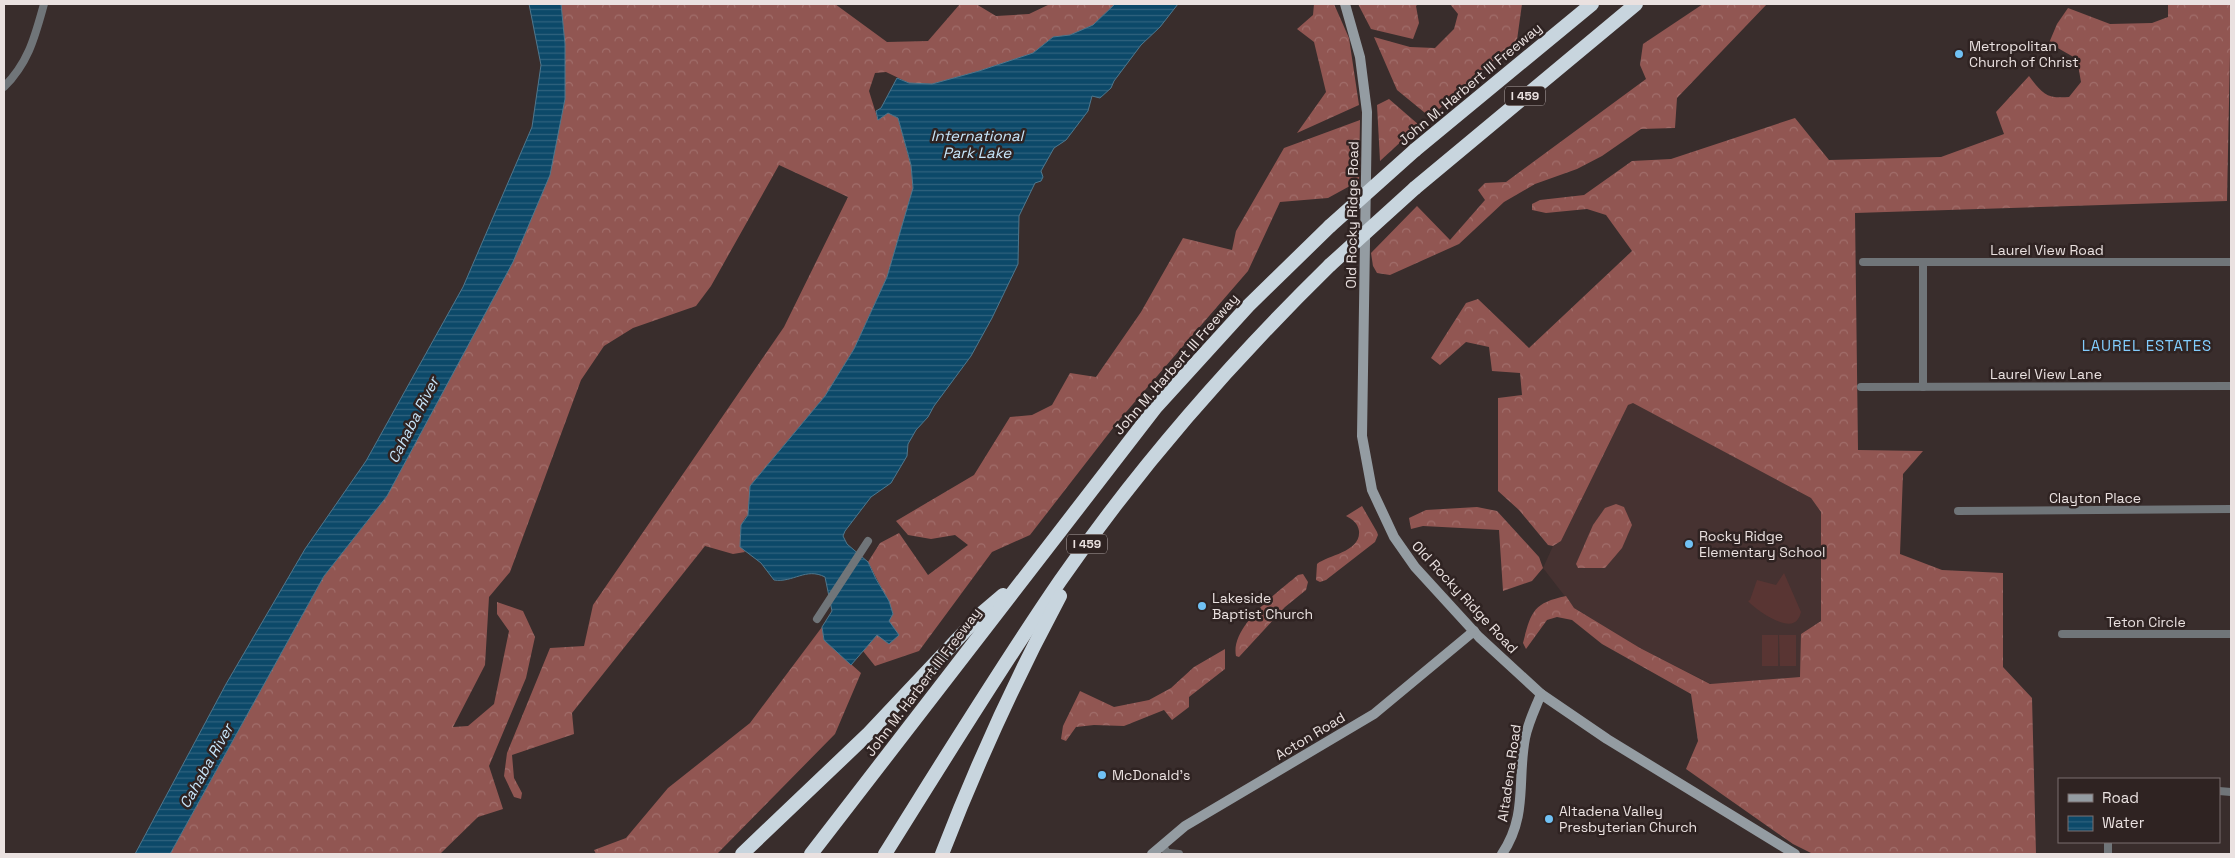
<svg xmlns="http://www.w3.org/2000/svg" width="2235" height="858" font-family="'Space Grotesk',sans-serif">
<style>
.built{fill:#463231}
.forest{fill:url(#forest-crowns)}
.green{fill:#593533}
.water{fill:url(#water-rules);stroke:#4f778d}
.lines{fill:none;stroke-linecap:round;stroke-linejoin:round}
.street{stroke:#707579;stroke-width:8}
.secondary{stroke:#949ca2;stroke-width:10}
.highway{stroke:#c8d5de;stroke-width:14}
.highway-bridge{stroke:#c8d5de;stroke-width:14}
.poi-dot{fill:#70c1f4;stroke:#2f2322;stroke-width:2}
.labels{text-anchor:middle;dominant-baseline:central;stroke-width:5;stroke-linejoin:round;paint-order:stroke}
.shield{fill:#2f2322;stroke:#b2a8a7;stroke-width:1}
.shield-label{font-size:12px;font-weight:bold;fill:#eae1e0}
.poi-label{font-size:14px;fill:#eae1e0;stroke:#2f2322;text-anchor:start}
.street-label{font-size:14px;fill:#eae1e0;stroke:#2f2322}
.water-label{font-size:15px;font-style:italic;fill:#c7e6fb;stroke:#2f2322}
.neighbourhood-label{font-size:15px;letter-spacing:1px;fill:#82ccfc;stroke:#2f2322}
</style>
<defs>
<pattern id="forest-crowns" width="20" height="18" patternUnits="userSpaceOnUse" patternTransform="scale(1.25)"><rect width="20" height="18" fill="#915652"/><path d="M2 6a3 3 0 1 1 6 0M12 15a3 3 0 1 1 6 0" fill="none" stroke="#a16e6b"/></pattern>
<pattern id="water-rules" width="6" height="5" patternUnits="userSpaceOnUse" patternTransform="scale(1.25)"><rect width="6" height="5" fill="#0c4969"/><path d="M0 2.5h6" fill="none" stroke="#30637e"/></pattern>
</defs>
<rect width="100%" height="100%" fill="#392d2c"/>
<!-- built -->
<path class="built" d="M1633 402 1811 498 1821 512V621L1801 634V677L1711 684 1640 648 1574 608 1543 568 1553 546 1561 541 1628 405Z"/>
<!-- forest -->
<g class="forest">
<path d="M561 4H835L887 42 928 41 960 4H976L996 16 1029 14 1050 4H1115L1093 25 1070 35 1053 37 1033 53 979 71 932 84 909 83 886 72 875 73 869 91 878 120 888 113 898 118 911 166 913 189 887 277 854 349 825 396 750 486 748 515C739 522 737 543 745 552L733 554 705 546 572 713 574 734 512 755 514 778 522 793 521 799 514 797 504 776 507 753 550 648 584 646 593 605 784 327 848 197 779 165 711 286 696 306 633 328 604 346 581 380 510 572 489 597 485 665 453 727 468 726 494 704 509 631 497 614V602L523 611 535 637 526 678 489 766 503 809 478 817 440 854H170L324 576 387 496 565 99V44Z"/>
<path d="M1314 4H1334L1349 38 1359 105 1297 133 1326 92 1314 42 1297 29 1313 15Z"/>
<path d="M1358 4H1418L1416 6 1419 23 1413 39 1371 29Z"/>
<path d="M1450 4H1522L1517 40 1430 117 1397 90 1374 37 1410 47 1435 48 1454 29 1458 14Z"/>
<path d="M1703 4H1767L1677 98 1675 128 1641 129 1602 156 1577 169 1535 184 1504 202 1459 244 1390 275 1377 273 1373 266 1371 253 1417 206 1450 240 1485 200 1478 190 1485 183 1506 182 1646 79 1640 65 1643 44Z"/>
<path d="M2168 4H2231L2227 201 1855 213 1858 450 1923 451 1903 474 1900 554 1942 570 2003 573V667L2032 698 2036 854H1813L1793 844 1686 769 1698 741 1691 694 1602 644 1572 620 1557 617 1547 620 1526 649 1523 643C1531 612 1533 603 1566 596L1574 608 1640 648 1710 684 1800 677 1801 634 1821 621V512L1811 498 1633 403 1628 405 1561 541 1553 546 1548 545 1519 510 1498 491V398L1522 395 1520 373 1492 371 1489 347 1466 342 1440 365 1431 358 1466 303 1478 299 1529 348 1632 251 1606 215 1587 209 1546 213 1532 210V204L1540 200 1584 195 1632 161 1671 159 1795 118 1829 160 1941 157 2004 134 1996 112 2029 76C2042 93 2046 99 2069 97L2081 82 2077 59 2049 43 2057 24 2068 8 2110 24 2152 23 2168 17Z"/>
<path d="M1389 99 1419 125 1380 161 1377 105Z"/>
<path d="M1360 120 1359 181 1328 198 1280 202 1248 271 1120 419 1030 535 992 552 919 651 875 666 863 651 889 621 882 589 868 562 880 543 899 533 928 575 968 545 955 535 931 539 908 535 896 521 974 475 1010 417 1032 415 1052 405 1070 373 1096 377 1141 312 1183 238 1232 250 1236 231 1284 148Z"/>
<path d="M1616 504 1624 507 1632 525 1622 548 1605 568H1578L1576 564 1593 525 1605 508Z"/>
<path d="M1362 506 1377 532 1378 535 1375 542 1326 580 1320 582 1316 580 1317 564C1328 555 1361 552 1359 531 1358 523 1352 519 1346 516Z"/>
<path d="M1477 507 1497 511 1539 557 1543 568 1532 581 1503 591 1499 530 1423 526 1411 529 1409 518 1426 510Z"/>
<path d="M1303 574 1308 582 1306 590 1285 607 1239 657 1236 656C1230 626 1278 592 1298 575Z"/>
<path d="M822 627 824 640 861 673 835 734 717 854H596L594 850 626 838 668 788 750 723Z"/>
<path d="M1225 649V669L1189 697V707L1172 720 1164 710 1124 726 1094 725 1076 727 1066 741 1061 739 1063 726 1080 691 1114 707 1149 700 1171 688 1194 667Z"/>
</g>
<!-- green -->
<g class="green">
<path d="M1784 573 1801 612C1800 614 1800 617 1798 619 1789 634 1755 609 1748 601L1750 600 1757 580 1776 585Z"/>
<rect x="1762" y="635" width="16" height="31"/>
<path d="M1779 635H1796V666H1780Z"/>
</g>
<!-- water -->
<g class="water">
<path d="M529 4H561L565 44V99L550 175 513 262 387 496 324 576 170 854H135L226 684 305 549 366 461 463 287 532 127 541 65Z"/>
<path d="M1115 4H1178L1160 27 1141 45 1114 81 1111 88 1100 98 1092 96 1088 111 1066 140 1054 148 1041 171 1043 177 1041 181 1035 183 1019 216 1018 264 992 318 971 356 934 406 928 417 916 430 908 444 907 456 891 483 871 497 845 531 843 536 847 544 868 562 876 579 889 601 893 614 889 621 899 635 889 644 877 635 851 665 824 640 822 627 832 611 825 577C806 567 793 583 774 580L761 563 740 547 741 525 748 515 750 486 825 396 854 349 887 277 913 188 911 165 898 118 888 113 878 120 876 111 881 108 897 78 909 83 932 84 979 71 1033 53 1053 37 1070 35 1093 25Z"/>
</g>
<g class="lines">
<!-- street -->
<g class="street">
<path d="M4 87C29 62 35 36 44 4"/>
<path d="M1863 262H2231"/>
<path d="M1861 387 2231 386"/>
<path d="M1923 387V263"/>
<path d="M1958 511 2231 509"/>
<path d="M817 619 868 541"/>
<path d="M2062 634H2231"/>
<path d="M2219 791 2231 792"/>
<path d="M1162 845 1168 854"/>
<path d="M1169 853 1179 854"/>
<path d="M2108 854V842"/>
</g>
<!-- secondary -->
<g class="secondary">
<path d="M1345 4 1360 57 1367 112 1362 436 1372 490 1394 537 1415 567 1479 637 1541 694 1607 739 1795 854"/>
<path d="M1152 854 1185 826 1374 714 1474 631"/>
<path d="M1502 854C1528 816 1517 780 1525 738 1528 723 1535 709 1541 694"/>
</g>
<!-- highway -->
<g class="highway">
<path d="M1415 150 1592 4"/>
<path d="M1415 188 1636 4"/>
<path d="M742 854 869 733 983 612 1003 595"/>
<path d="M811 854 1156 407 1248 306 1330 226"/>
<path d="M885 854C942 763 999 670 1060 581 1139 467 1231 362 1330 265"/>
<path d="M942 854C976 766 1015 680 1060 596"/>
</g>
<!-- highway-bridge -->
<g class="highway-bridge">
<path d="M1330 226 1415 150"/>
<path d="M1330 265 1415 188"/>
</g>
</g>
<!-- markers -->
<g class="poi-dot">
<circle cx="1959" cy="54" r="5"/>
<circle cx="1689" cy="544" r="5"/>
<circle cx="1202" cy="606" r="5"/>
<circle cx="1102" cy="775" r="5"/>
<circle cx="1549" cy="819" r="5"/>
</g>
<g class="labels">
<!-- shield labels -->
<g class="shield">
<rect x="1505" y="86.5" width="40" height="19" rx="4"/>
<rect x="1067" y="534.5" width="40" height="19" rx="4"/>
</g>
<g class="shield-label">
<text x="1525" y="96">I 459</text>
<text x="1087" y="544">I 459</text>
</g>
<!-- poi labels -->
<g class="poi-label">
<text x="1969" y="46">Metropolitan<tspan x="1969" dy="16">Church of Christ</tspan></text>
<text x="1699" y="536">Rocky Ridge<tspan x="1699" dy="16">Elementary School</tspan></text>
<text x="1212" y="598">Lakeside<tspan x="1212" dy="16">Baptist Church</tspan></text>
<text x="1112" y="775">McDonald's</text>
<text x="1559" y="811">Altadena Valley<tspan x="1559" dy="16">Presbyterian Church</tspan></text>
</g>
<!-- street labels -->
<g class="street-label">
<text transform="translate(1470 84) rotate(-40)">John M. Harbert III Freeway</text>
<text transform="translate(1352 215) rotate(-89)">Old Rocky Ridge Road</text>
<text x="2047" y="250">Laurel View Road</text>
<text transform="translate(1176 364) rotate(-49)">John M. Harbert III Freeway</text>
<text x="2046" y="374">Laurel View Lane</text>
<text x="2095" y="498">Clayton Place</text>
<text transform="translate(1465 597) rotate(47)">Old Rocky Ridge Road</text>
<text x="2146" y="622">Teton Circle</text>
<text transform="translate(923 682) rotate(-53)">John M. Harbert III Freeway</text>
<text transform="translate(1310 736) rotate(-31)">Acton Road</text>
<text transform="translate(1509 773) rotate(-82)">Altadena Road</text>
</g>
<!-- water labels -->
<g class="water-label">
<text x="977" y="135">International<tspan x="977" dy="17">Park Lake</tspan></text>
<text transform="translate(413 420) rotate(-63)">Cahaba River</text>
<text transform="translate(206 766) rotate(-61)">Cahaba River</text>
</g>
<!-- neighbourhood labels -->
<g class="neighbourhood-label">
<text x="2147" y="345">LAUREL ESTATES</text>
</g>
</g>
<!-- border -->
<rect width="2235" height="858" fill="none" stroke="#eae1e0" stroke-width="10"/>
<!-- legend -->
<rect x="2058" y="778" width="162" height="65" fill="#2f2322" stroke="#7a6f6e"/>
<rect x="2068" y="794" width="25" height="8" fill="#949ca2" stroke="#7a6f6e"/>
<text x="2102" y="803" font-size="15" fill="#eae1e0">Road</text>
<rect x="2068" y="816" width="25" height="15" fill="url(#water-rules)" stroke="#7a6f6e"/>
<text x="2102" y="828" font-size="15" fill="#eae1e0">Water</text>
</svg>
